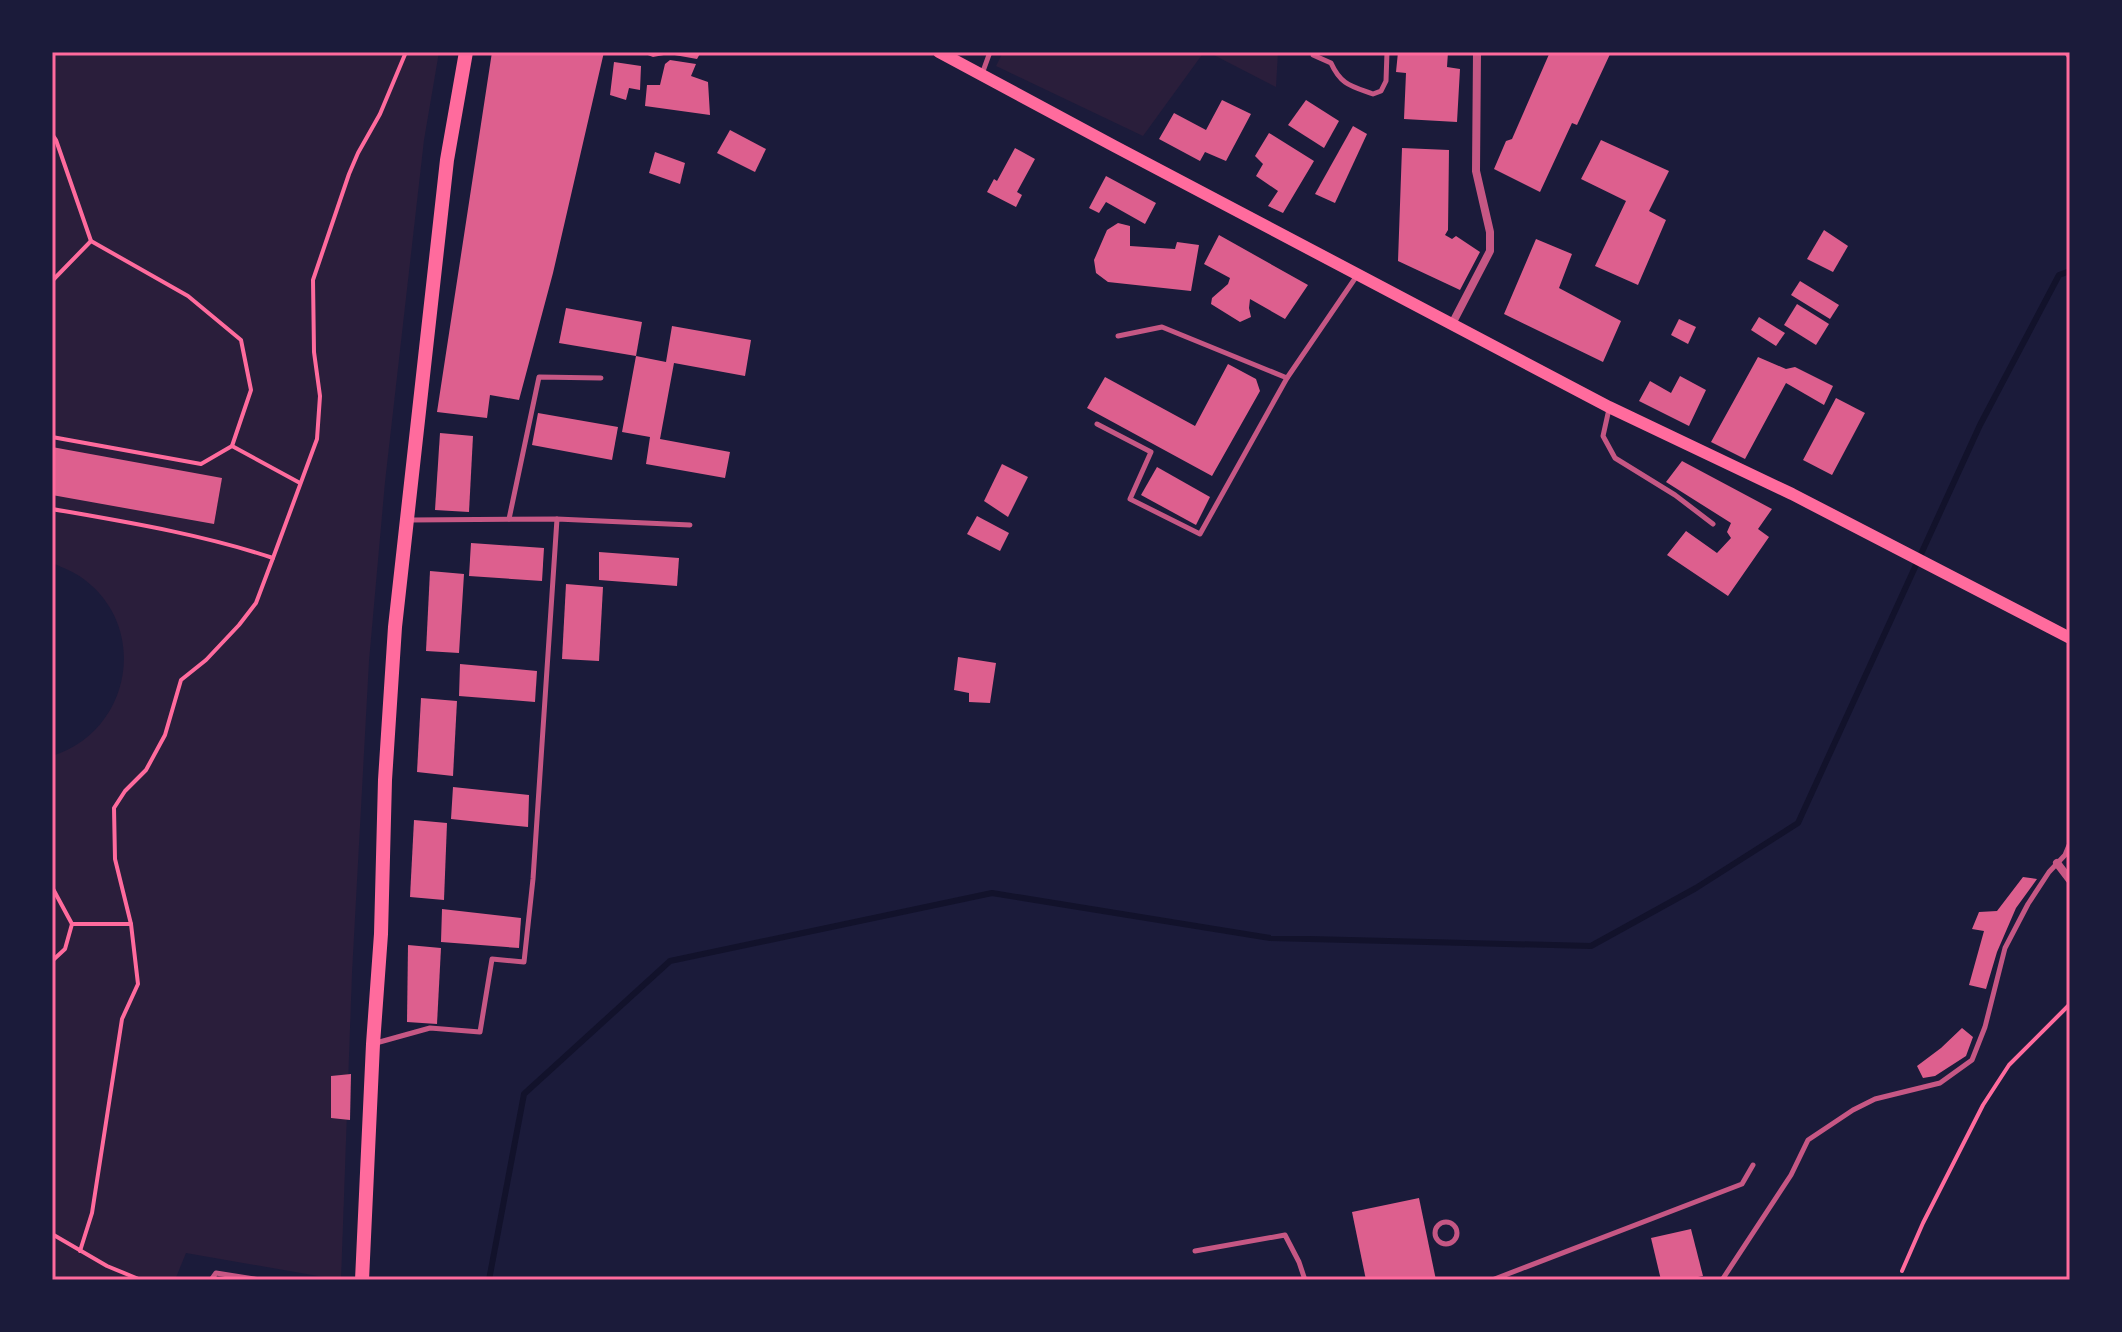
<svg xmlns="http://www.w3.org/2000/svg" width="2122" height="1332" font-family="'PT Serif',serif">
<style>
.green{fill:#2a1e3b}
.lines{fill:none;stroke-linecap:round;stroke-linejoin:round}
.stream{stroke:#12122b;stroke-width:6}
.building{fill:#dd5f8e}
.path{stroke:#ff6b9d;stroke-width:4}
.service{stroke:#c65784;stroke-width:5}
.minor{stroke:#c65784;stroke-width:8}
.secondary{stroke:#ff6b9d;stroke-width:12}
.primary{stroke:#ff6b9d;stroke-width:14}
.neatline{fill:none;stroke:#ff6b9d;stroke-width:3}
</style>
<rect width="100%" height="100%" fill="#1b1b3a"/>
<!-- green -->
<g class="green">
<path d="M52 52H439L424 140 385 482 369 661 352 973 341 1280 186 1253 175 1280H52V756C130 732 150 630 85 580 75 572 64 568 52 563Z"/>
<path d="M1003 52H1204L1143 136 996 66Z"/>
<path d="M1208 52H1278L1276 87Z"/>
</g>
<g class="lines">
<!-- stream -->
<path class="stream" d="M489 1280 524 1094 670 961 992 893 1270 938 1591 946 1696 888 1798 823 1980 425 2059 275 2070 271"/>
</g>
<!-- building -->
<g class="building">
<path d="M492 52H604L553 273 519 400 490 395 487 418 437 412Z"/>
<path d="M640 52H701L697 59 669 54 653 57Z"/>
<path d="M1398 52H1448L1447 67 1460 69 1457 122 1404 119 1406 73 1396 72Z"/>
<path d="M1550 52H1611L1577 125 1572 123 1540 192 1494 169 1506 141 1512 139Z"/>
<path d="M670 60 696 64 691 76 708 82 710 115 645 106 647 85H660L665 64Z"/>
<path d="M614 62 641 66 640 90 629 88 626 100 610 95Z"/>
<path d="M1222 100 1251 114 1226 161 1205 152 1200 161 1159 139 1174 113 1206 130Z"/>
<path d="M1306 100 1339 121 1324 148 1288 125Z"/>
<path d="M1353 126 1367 134 1335 203 1315 194Z"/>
<path d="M730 130 766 149 755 172 717 153Z"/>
<path d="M1269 133 1314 161 1283 213 1268 206 1278 191 1256 176 1263 164 1255 156Z"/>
<path d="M1601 140 1669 171 1649 211 1666 220 1638 285 1595 266 1626 201 1581 179Z"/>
<path d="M1015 148 1035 159 1017 192 1022 195 1016 207 987 192 994 179 997 181Z"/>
<path d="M1402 148 1449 150 1448 230 1445 235 1452 239 1456 236 1480 252 1460 290 1398 261Z"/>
<path d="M655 152 685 163 680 184 649 173Z"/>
<path d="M1106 176 1156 203 1145 224 1106 202 1099 213 1089 208Z"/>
<path d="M1118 223 1130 226V246L1175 249 1177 242 1199 245 1191 291 1108 282 1096 273 1094 260 1107 230Z"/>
<path d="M1824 230 1848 246 1833 272 1807 259Z"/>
<path d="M1219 235 1308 285 1285 319 1250 299 1249 308 1251 317 1240 322 1211 304 1212 298 1228 284 1230 278 1204 264Z"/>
<path d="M1536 239 1572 254 1559 288 1621 321 1603 362 1504 314Z"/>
<path d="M1800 281 1839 305 1830 319 1791 295Z"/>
<path d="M1797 304 1829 324 1816 345 1784 325Z"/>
<path d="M566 308 642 322 636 356 559 343Z"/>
<path d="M1759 317 1785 333 1776 346 1751 330Z"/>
<path d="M1679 319 1696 327 1688 344 1671 335Z"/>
<path d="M672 326 751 340 745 376 674 363 660 439 730 452 725 478 646 464 650 437 622 432 636 356 666 362Z"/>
<path d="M1758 357 1786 369 1795 367 1833 386 1824 405 1786 383 1745 459 1711 442Z"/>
<path d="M1228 364 1256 379 1260 391 1212 476 1087 408 1105 377 1195 426Z"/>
<path d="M1680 376 1706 390 1689 426 1639 401 1650 381 1671 393Z"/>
<path d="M1836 398 1865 413 1832 475 1803 460Z"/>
<path d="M538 413 618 427 612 460 532 445Z"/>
<path d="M440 433 473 436 469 512 435 510Z"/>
<path d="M52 447 222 478 214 524 52 495Z"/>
<path d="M1682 461 1772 509 1758 529 1769 537 1728 596 1667 555 1686 531 1717 553 1731 538 1727 532 1731 523 1666 482Z"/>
<path d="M1002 464 1028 477 1008 517 984 501Z"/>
<path d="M1157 467 1210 497 1196 525 1141 495Z"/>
<path d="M977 516 1009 533 1000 551 967 534Z"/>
<path d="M471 543 544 548 542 581 469 576Z"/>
<path d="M599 552 679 558 677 586 599 580Z"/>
<path d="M430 571 464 574 459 653 426 651Z"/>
<path d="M566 584 603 587 599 661 562 659Z"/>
<path d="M958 657 996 663 990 703 969 702V693L954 690Z"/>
<path d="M460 664 537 671 535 702 459 696Z"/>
<path d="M421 698 457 701 453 776 417 772Z"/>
<path d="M453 787 529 795 528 827 451 819Z"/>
<path d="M414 820 447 823 444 900 410 897Z"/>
<path d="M2023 877 2037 879 2016 908 1997 952 1986 989 1969 985 1984 931 1972 929 1979 912 1997 911Z"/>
<path d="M442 909 521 918 519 948 441 942Z"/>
<path d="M408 945 441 948 437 1024 407 1022Z"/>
<path d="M1962 1028 1973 1037 1966 1056 1935 1076 1923 1078 1917 1066 1941 1048Z"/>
<path d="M351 1074 350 1120 331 1118V1076Z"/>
<path d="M1419 1198 1436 1280H1366L1352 1212Z"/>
<path d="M1691 1229 1703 1276 1683 1280H1661L1651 1238Z"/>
</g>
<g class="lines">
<!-- path -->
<g class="path">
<path d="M52 134 56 140 91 241 188 296 241 340 251 390 232 446 201 464 52 437"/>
<path d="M52 281 91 241"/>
<path d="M232 446 300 483"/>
<path d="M52 509C126 522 201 534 273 558L317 439 320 396 314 352 313 280 349 174 358 153 380 114 406 52"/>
<path d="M52 887 72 924"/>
<path d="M52 961 65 949 72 924H131"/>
<path d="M52 1234 107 1266 141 1280"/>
<path d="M80 1251 92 1213 122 1019 138 984 131 924 115 859 114 808 125 791 146 770 165 735 181 680 206 660 239 625 256 603 273 558"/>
<path d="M1902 1271 1923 1223 1983 1105 2009 1065 2070 1004"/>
</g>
<!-- service -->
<g class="service">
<path d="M1313 52V55L1331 63C1341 85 1351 86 1373 94L1381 91 1386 81 1387 52"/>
<path d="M982 74 990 52"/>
<path d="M1118 336 1162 327 1287 378 1356 277"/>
<path d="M1609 409 1603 436 1615 458 1675 495 1713 524"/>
<path d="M1097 424 1151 452 1130 499 1200 534 1287 378"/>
<path d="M509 519 539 377 601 378"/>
<path d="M411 520 557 519 690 525"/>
<path d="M376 1043 430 1028 480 1032 492 959 524 962 533 879 557 519"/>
<circle cx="1446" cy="1233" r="11"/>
<path d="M1195 1251 1285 1235 1299 1262 1305 1280"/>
<path d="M211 1280 216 1273 260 1280"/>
<path d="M1492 1280 1742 1184 1753 1165"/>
<path d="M1722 1280 1791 1175 1808 1140 1853 1110 1875 1099 1940 1083 1972 1060 1985 1027 2005 948 2028 904 2049 872 2065 855 2070 843"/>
</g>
<!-- minor -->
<g class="minor">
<path d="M2068 52 2070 55"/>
<path d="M1452 324 1490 251V232L1476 171 1477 52"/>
<path d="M2057 863 2070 880"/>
</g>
<!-- secondary -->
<path class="secondary" d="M939 52 1114 146 1609 407 1792 494 2070 638"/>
<!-- primary -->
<path class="primary" d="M362 1280 373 1044 381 934 385 780 395 627 447 160 466 52"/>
</g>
<!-- border -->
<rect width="2122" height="1332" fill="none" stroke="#1b1b3a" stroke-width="108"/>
<rect x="54" y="54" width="2014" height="1224" class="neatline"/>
</svg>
